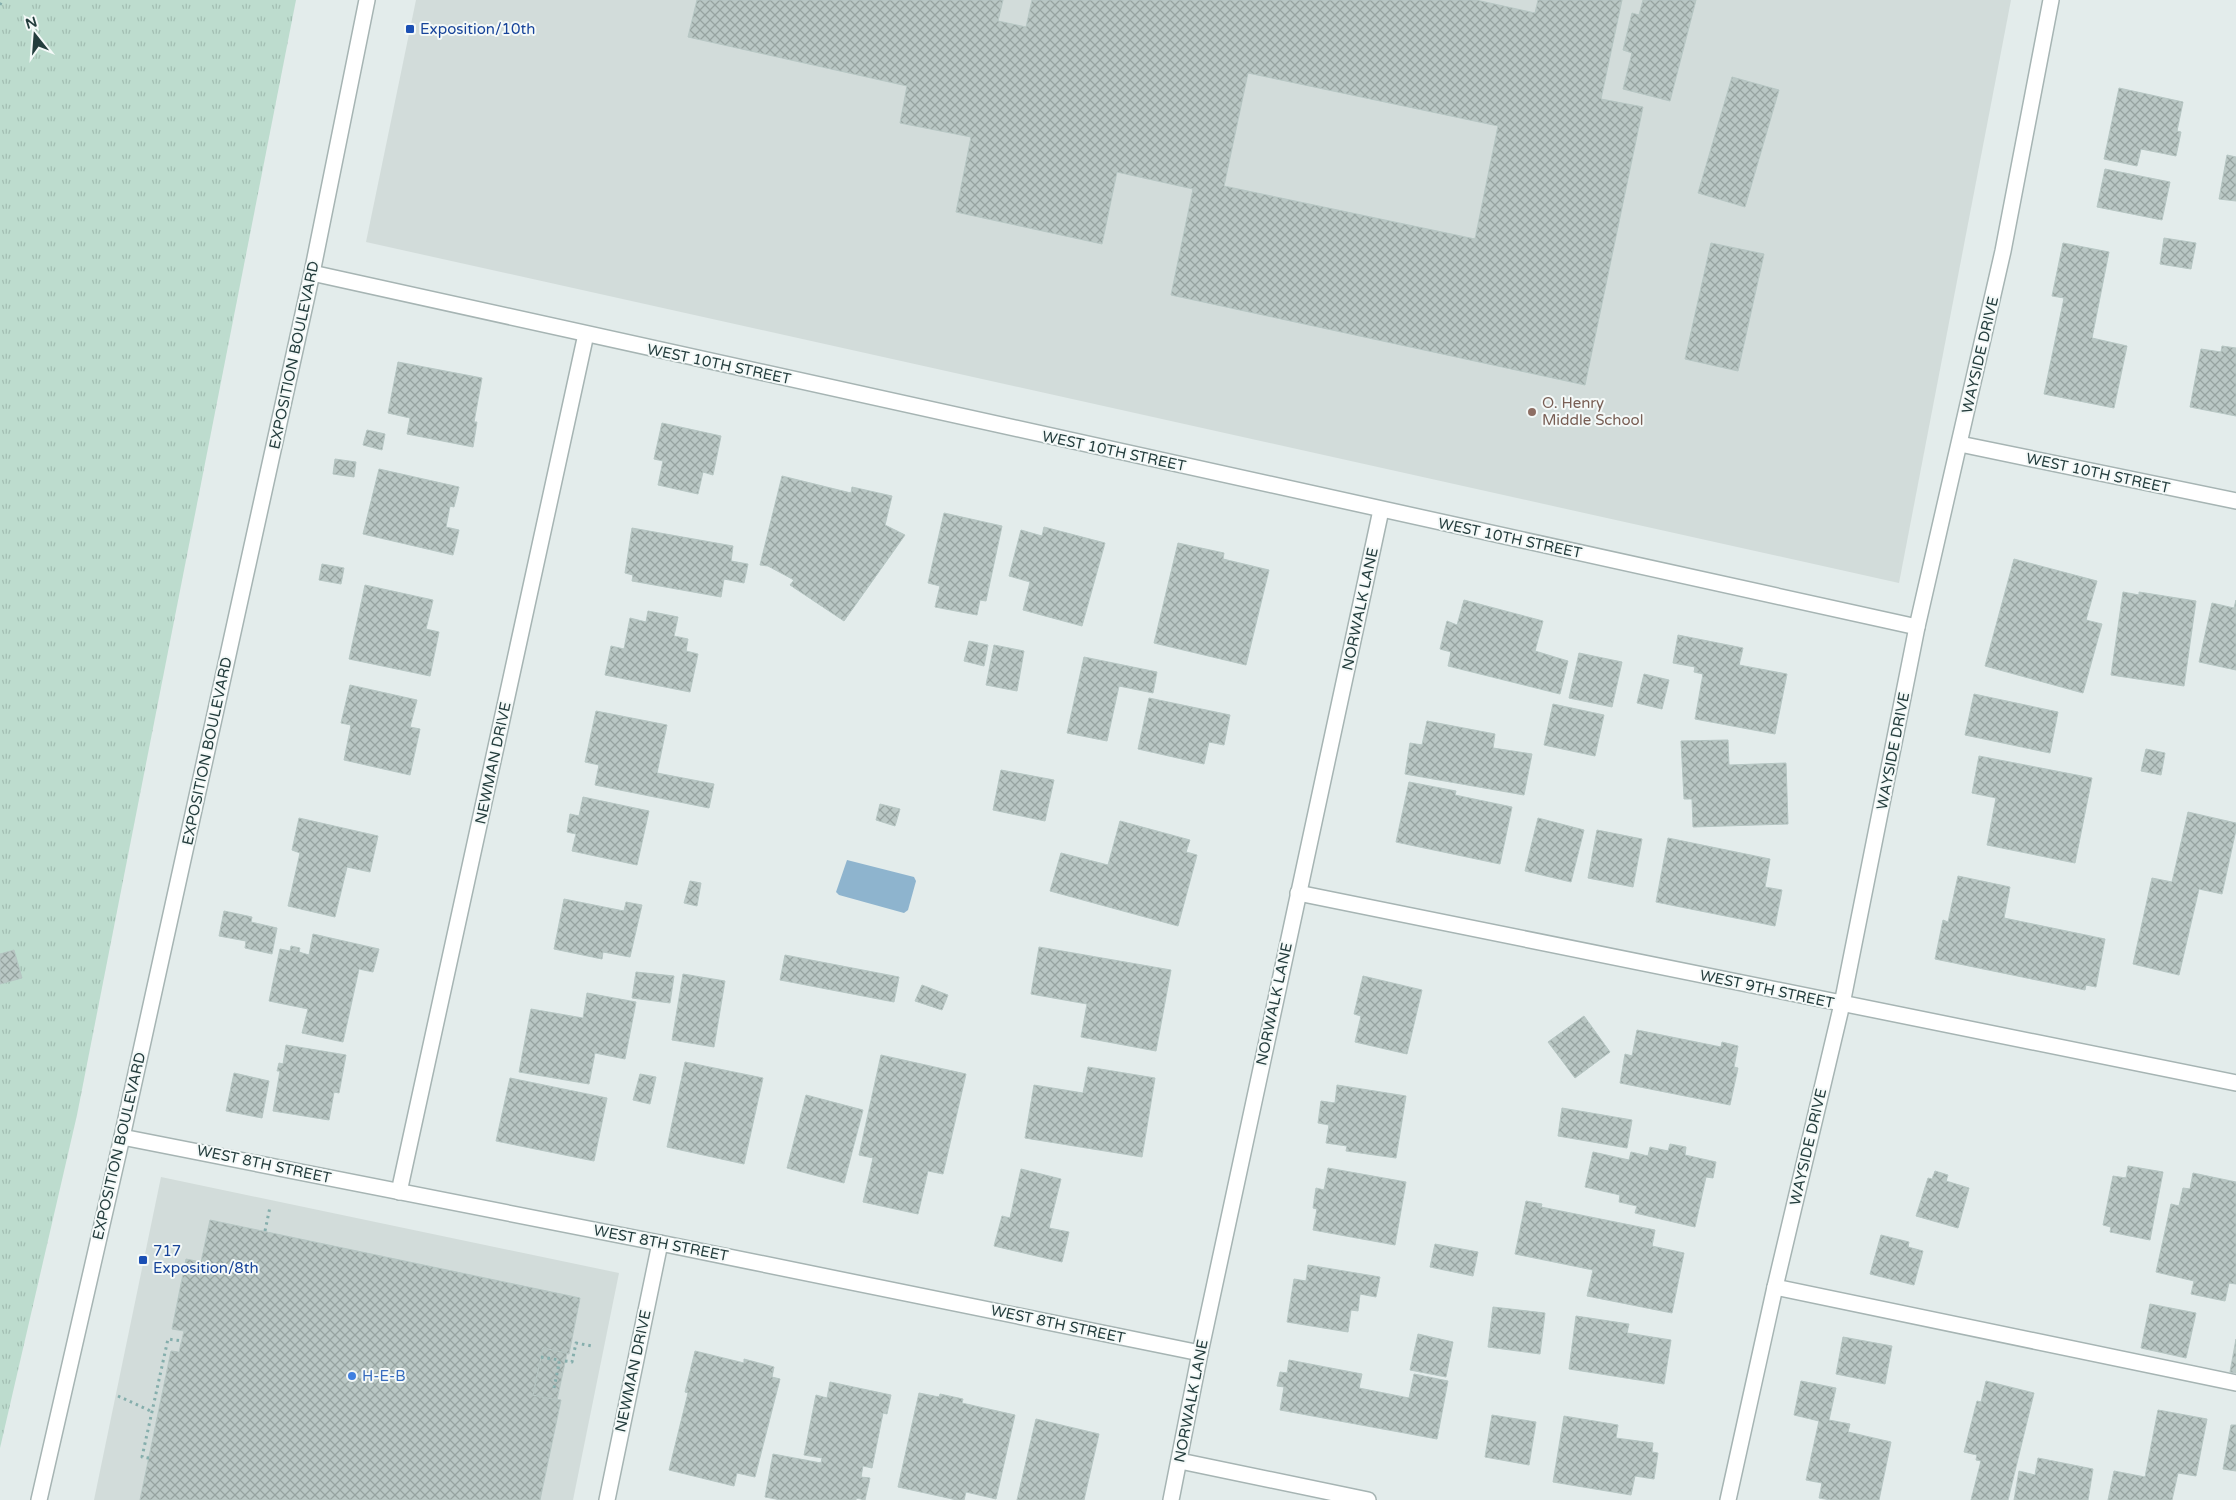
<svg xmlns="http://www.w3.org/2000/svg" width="2236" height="1500" font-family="'Varela Round',sans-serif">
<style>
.built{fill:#d2dcda}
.grass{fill:url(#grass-tufts)}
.water{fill:#8eb4ce}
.building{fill:url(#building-cross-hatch);stroke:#b6c6c3;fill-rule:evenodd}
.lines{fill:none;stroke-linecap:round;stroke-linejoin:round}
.service-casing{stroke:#a6b4b3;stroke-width:18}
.minor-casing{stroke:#a6b4b3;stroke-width:18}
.tertiary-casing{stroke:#a6b4b3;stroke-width:18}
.path{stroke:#85aeac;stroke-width:3;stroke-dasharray:2.5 4;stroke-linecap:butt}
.service{stroke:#fff;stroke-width:15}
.minor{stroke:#fff;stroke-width:15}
.tertiary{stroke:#fff;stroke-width:15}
.path-bridge{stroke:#85aeac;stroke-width:3;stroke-dasharray:2.5 4;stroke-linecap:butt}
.transit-dot{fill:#1a4fb4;stroke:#f4f9f8;stroke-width:2}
.education-dot{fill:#8d6e63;stroke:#f4f9f8;stroke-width:2}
.shop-dot{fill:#3f7fe0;stroke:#f4f9f8;stroke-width:2}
.labels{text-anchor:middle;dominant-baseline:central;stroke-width:4;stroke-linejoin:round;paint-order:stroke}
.transit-label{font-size:15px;fill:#164399;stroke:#f4f9f8;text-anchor:start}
.street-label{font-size:15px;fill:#243d3d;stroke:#f4f9f8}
.education-label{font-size:15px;fill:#785e54;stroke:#f4f9f8;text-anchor:start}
.shop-label{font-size:15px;fill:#366cbe;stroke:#f4f9f8;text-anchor:start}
</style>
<defs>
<pattern id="grass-tufts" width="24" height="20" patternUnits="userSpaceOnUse" patternTransform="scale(1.25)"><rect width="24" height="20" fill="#bddcce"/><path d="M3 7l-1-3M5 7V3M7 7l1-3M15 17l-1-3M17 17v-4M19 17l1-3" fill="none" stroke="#a2beb2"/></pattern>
<pattern id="building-cross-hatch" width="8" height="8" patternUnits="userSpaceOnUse" patternTransform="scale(1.25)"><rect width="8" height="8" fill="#b9c7c4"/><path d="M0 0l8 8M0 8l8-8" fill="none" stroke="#96a3a0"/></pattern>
</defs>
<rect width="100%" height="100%" fill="#e3eceb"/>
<!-- built -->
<g class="built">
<path d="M416 0H2011L1899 583 366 242Z"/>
<path d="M161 1177 619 1273 573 1500H94Z"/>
</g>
<!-- grass -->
<path class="grass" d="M0 0H296L77 1115 0 1448Z"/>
<!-- water -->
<path class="water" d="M847 860 914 877 916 881 908 910 904 913 839 895 836 892Z"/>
<!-- building -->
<g class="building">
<path d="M697 0H1003L998 21 1026 27 1032 0H1476L1535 13 1538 0H1622L1601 99 1643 107 1585 385 1171 295 1193 189 1117 172 1102 244 956 212 971 137 900 123 907 86 688 37ZM1248 73 1498 126 1475 239 1224 186Z"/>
<path d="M1643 0H1696L1670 101 1623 89 1632 53 1623 50 1632 13 1639 15Z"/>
<path d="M1732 77 1779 90 1745 207 1698 193Z"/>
<path d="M2119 88 2183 102 2177 131 2181 132 2176 156 2141 149 2137 166 2104 159Z"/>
<path d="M2227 155 2236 157V201L2219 199Z"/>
<path d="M2105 169 2170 182 2162 220 2097 207Z"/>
<path d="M2164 238 2196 243 2191 269 2160 264Z"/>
<path d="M1711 243 1764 254 1738 371 1685 359Z"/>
<path d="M2063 243 2109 252 2092 338 2127 346 2114 408 2044 394 2064 298 2052 296Z"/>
<path d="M2222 346 2236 348V416L2190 407 2201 349 2221 352Z"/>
<path d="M398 362 482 378 474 422H477L473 447 407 434 410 418 388 413Z"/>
<path d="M662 423 721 436 713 475 703 472 698 494 658 485 663 461 654 459Z"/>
<path d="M367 430 385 434 382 450 363 445Z"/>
<path d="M335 459 356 462 354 477 333 474Z"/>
<path d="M379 469 459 487 454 507 450 506 446 527 459 530 453 555 363 534Z"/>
<path d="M782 476 851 493 852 487 892 496 885 525 905 535 844 621 790 585 794 580 768 566 760 565Z"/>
<path d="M944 513 1002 526 986 601 980 600 977 615 935 607 940 586 928 583Z"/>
<path d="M1044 527 1105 543 1082 626 1023 610 1030 582 1009 576 1021 530 1042 536Z"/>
<path d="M632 528 733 546 731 561 748 564 744 583 724 579 721 597 632 581 633 575 625 573Z"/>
<path d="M1178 543 1224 553 1223 559 1269 570 1246 665 1154 643Z"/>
<path d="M2014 559 2097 581 2086 620 2102 624 2083 693 1985 666Z"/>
<path d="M322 564 344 568 341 584 319 580Z"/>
<path d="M365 585 433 600 426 629 439 632 430 676 349 659Z"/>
<path d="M2123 592 2139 595V592L2196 601 2184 686 2111 675Z"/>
<path d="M1464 600 1543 621 1535 651 1568 661 1560 694 1448 666 1451 652 1440 649 1447 621 1457 625Z"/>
<path d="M2236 600V670L2199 662 2212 603 2234 608Z"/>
<path d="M648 611 678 617 674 636 688 639 686 651 698 654 690 692 605 675 611 646 624 649 630 618 646 622Z"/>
<path d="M1678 635 1743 648 1739 665 1787 674 1775 734 1695 719 1703 674 1694 672 1695 667 1673 663Z"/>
<path d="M969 641 988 645 984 666 964 661Z"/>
<path d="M994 645 1024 651 1017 691 986 685Z"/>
<path d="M1579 653 1622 662 1612 707 1569 698Z"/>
<path d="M1084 657 1157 672 1153 693 1119 686 1107 741 1067 733Z"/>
<path d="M1644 674 1669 680 1662 709 1637 703Z"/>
<path d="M350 685 417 700 410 727 420 729 410 775 344 760 351 725 341 723Z"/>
<path d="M1974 694 2058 712 2050 753 1965 735Z"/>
<path d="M1149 698 1230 715 1224 745 1209 742 1204 764 1138 749Z"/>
<path d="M1553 704 1604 715 1595 756 1544 745Z"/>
<path d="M596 711 667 725 657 773 714 784 709 808 595 785 599 765 585 762Z"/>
<path d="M1427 721 1495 734 1493 748 1532 754 1524 795 1405 774 1410 743 1422 745Z"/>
<path d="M1728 740 1729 765 1786 763 1788 824 1693 827 1692 799H1684L1681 741Z"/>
<path d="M2146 749 2165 753 2161 775 2141 771Z"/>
<path d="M1979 756 2092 778 2075 863 1987 845 1996 798 1972 793Z"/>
<path d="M1001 770 1054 780 1045 821 993 810Z"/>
<path d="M1409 782 1456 791 1455 795 1512 807 1500 864 1396 842Z"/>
<path d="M583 797 649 811 637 865 572 851 576 834 567 832 570 814 579 816Z"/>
<path d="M880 804 900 809 895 826 876 820Z"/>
<path d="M2188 812 2236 823V830L2222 894 2199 889 2179 975 2133 964 2152 878 2172 882Z"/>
<path d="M299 818 378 836 370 872 347 867 335 917 288 906 300 853 292 850Z"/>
<path d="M1538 818 1584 830 1571 882 1525 871Z"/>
<path d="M1120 821 1190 840 1186 852 1197 855 1178 926 1050 891 1061 853 1108 865Z"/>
<path d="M1597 830 1642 839 1633 887 1588 878Z"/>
<path d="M1668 838 1770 859 1765 887 1782 890 1775 926 1656 902Z"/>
<path d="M1958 876 2010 887 2004 918 2105 939 2096 987 2086 985 2085 990 1935 959 1943 920 1948 922Z"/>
<path d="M690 881 701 883 697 906 684 903Z"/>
<path d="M564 899 624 911 626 902 642 905 630 957 603 952 602 959 554 949Z"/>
<path d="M224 911 252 917 251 922 277 928 272 954 245 948 246 941 219 936Z"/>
<path d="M313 934 379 949 373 972 359 969 343 1042 302 1033 308 1009 269 1001 280 949 290 951 291 946 300 948 299 952 309 955Z"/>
<path d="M1039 947 1171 970 1156 1051 1081 1037 1087 1004 1031 994Z"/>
<path d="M14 950 22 978 0 984V954Z"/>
<path d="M785 955 899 977 894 1002 780 980Z"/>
<path d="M636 972 674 976 670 1003 632 998Z"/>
<path d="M683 974 725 981 714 1047 672 1040Z"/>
<path d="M1363 976 1422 990 1407 1054 1355 1042 1361 1016 1354 1014Z"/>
<path d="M922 985 948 995 942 1010 915 1001Z"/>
<path d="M587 993 636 1002 625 1059 595 1053 589 1084 519 1072 531 1009 583 1018Z"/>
<path d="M1584 1016 1610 1052 1575 1078 1548 1042Z"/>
<path d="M1637 1030 1721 1047 1722 1042 1738 1046 1734 1067 1738 1068 1730 1105 1620 1083 1625 1054 1632 1056Z"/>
<path d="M286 1045 346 1055 339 1093 334 1092 329 1120 273 1111 280 1071H277L279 1063 283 1064Z"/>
<path d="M881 1055 966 1074 943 1174 928 1171 918 1214 863 1202 873 1158 859 1155Z"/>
<path d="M685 1062 763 1078 744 1164 667 1147Z"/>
<path d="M1088 1067 1155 1078 1142 1157 1025 1138 1034 1085 1083 1093Z"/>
<path d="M234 1073 269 1081 262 1118 226 1111Z"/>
<path d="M640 1074 656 1077 650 1104 633 1100Z"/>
<path d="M510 1078 607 1098 594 1161 496 1141Z"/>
<path d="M1337 1085 1406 1096 1396 1158 1346 1151 1347 1146 1326 1143 1329 1125 1318 1123 1321 1101 1335 1103Z"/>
<path d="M806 1095 863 1110 844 1183 787 1168Z"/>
<path d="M1562 1108 1632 1120 1627 1148 1558 1136Z"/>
<path d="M1670 1144 1686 1147 1685 1155 1716 1162 1713 1178 1706 1177 1695 1227 1635 1213 1637 1206 1619 1202 1620 1195 1585 1187 1593 1152 1629 1160 1631 1152 1648 1156 1650 1147 1668 1151Z"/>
<path d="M2128 1166 2163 1172 2150 1240 2110 1232 2111 1227 2103 1225 2113 1176 2126 1178Z"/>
<path d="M1328 1168 1406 1182 1395 1245 1313 1230 1317 1209 1313 1208 1316 1188 1324 1190Z"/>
<path d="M1021 1169 1061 1179 1049 1228 1069 1232 1062 1262 994 1246 1002 1216 1010 1218Z"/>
<path d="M1935 1171 1948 1175 1946 1181 1969 1188 1958 1228 1916 1216 1928 1178 1932 1179Z"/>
<path d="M2193 1173 2236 1182V1284L2229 1283 2225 1301 2191 1294 2194 1281 2156 1272 2171 1204 2179 1206 2183 1188 2190 1189Z"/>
<path d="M1526 1201 1542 1204 1541 1207 1655 1230 1652 1246 1684 1253 1672 1313 1587 1296 1593 1270 1515 1254Z"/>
<path d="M210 1220 580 1298 569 1354 543 1348 533 1395 561 1400 540 1500H140L171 1351 179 1352 184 1331 172 1329 186 1259 201 1262Z"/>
<path d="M1881 1235 1909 1242 1908 1247 1923 1251 1914 1285 1870 1274Z"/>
<path d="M1435 1244 1478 1252 1473 1276 1430 1267Z"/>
<path d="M1308 1265 1380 1277 1376 1297 1360 1294 1358 1311 1351 1310 1348 1332 1287 1322 1294 1279 1306 1281Z"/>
<path d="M2150 1304 2196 1313 2186 1358 2141 1348Z"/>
<path d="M1493 1307 1545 1313 1540 1354 1488 1347Z"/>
<path d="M1576 1316 1629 1324 1627 1333 1671 1340 1664 1384 1569 1369Z"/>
<path d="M1418 1334 1453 1342 1446 1377 1410 1370Z"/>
<path d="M1843 1337 1892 1346 1885 1384 1836 1374Z"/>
<path d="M2236 1339V1373L2230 1372Z"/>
<path d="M543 1348 567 1353 557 1400 533 1395Z"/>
<path d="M695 1351 744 1363V1359L774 1367 772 1377 780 1379 755 1477 737 1473 734 1486 669 1470 688 1393 685 1392Z"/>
<path d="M1289 1360 1362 1374 1359 1388 1409 1398 1414 1374 1448 1381 1437 1439 1280 1410 1284 1387 1277 1386 1280 1372 1287 1373Z"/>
<path d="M1801 1381 1836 1388 1829 1420 1850 1424 1848 1432 1891 1442 1879 1500H1831L1819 1498 1822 1483 1806 1480 1819 1421 1794 1415Z"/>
<path d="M1986 1381 2034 1393 2008 1500H1971L1981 1461 1976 1460 1977 1455 1964 1452 1977 1401 1981 1402Z"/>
<path d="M830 1382 891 1395 887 1414 883 1413 872 1468 863 1466 861 1477 870 1478 865 1500 856 1498V1500H781L765 1497 773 1454 821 1463 822 1458 804 1455 816 1395 827 1398Z"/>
<path d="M919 1393 939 1397 940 1394 963 1399 962 1403 1015 1415 996 1499 966 1492 964 1500H957L898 1487Z"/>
<path d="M2158 1410 2207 1419 2196 1476 2178 1473 2172 1500H2108L2114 1471 2145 1477Z"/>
<path d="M1492 1415 1536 1422 1529 1465 1485 1457Z"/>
<path d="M1564 1416 1618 1425 1616 1438 1653 1443 1652 1452 1658 1453 1654 1479 1635 1476 1631 1495 1553 1482Z"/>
<path d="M1036 1419 1099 1434 1084 1500H1017Z"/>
<path d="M2231 1425H2236V1471L2223 1469Z"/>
<path d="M2038 1458 2093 1469 2088 1500H2014L2019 1471 2035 1475Z"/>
</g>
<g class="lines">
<!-- service casing -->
<g class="service-casing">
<path id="service" d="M1775 1287 2236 1383"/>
</g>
<!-- minor casing -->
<g class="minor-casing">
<g id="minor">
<path d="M312 273 1917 627"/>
<path d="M1960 444 2236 501"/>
<path d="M1298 893 2236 1083"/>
<path d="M122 1137 660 1243 1200 1353"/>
<path d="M399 1192 586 334"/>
<path d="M1180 1461 1368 1500"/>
<path d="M607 1500 660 1243"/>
<path d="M1171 1500 1200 1353 1381 510"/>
<path d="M1728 1500 1775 1287 1842 1004 1917 627 2003 251 2051 0"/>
</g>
</g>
<!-- tertiary casing -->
<g class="tertiary-casing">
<path id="tertiary" d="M39 1500 122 1137 312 273 367 0"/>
</g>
<!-- path -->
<g class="path">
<path d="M0 5 2 0"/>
<path d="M265 1231 270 1207"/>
<path d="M565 1361 572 1362 576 1343 592 1346"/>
<path d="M554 1388 559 1364"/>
<path d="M118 1396 153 1412"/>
<path d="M149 1458 142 1457 168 1339 182 1341"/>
</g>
<!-- service -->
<use href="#service" class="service"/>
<!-- minor -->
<use href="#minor" class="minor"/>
<!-- tertiary -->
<use href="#tertiary" class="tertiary"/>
<!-- path-bridge -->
<path class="path-bridge" d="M541 1357 559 1360V1364"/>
</g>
<!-- markers -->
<g class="transit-dot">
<rect x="405" y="24" width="10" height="10" rx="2.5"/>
<rect x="138" y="1255" width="10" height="10" rx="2.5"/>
</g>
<circle class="education-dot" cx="1532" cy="412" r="5"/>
<circle class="shop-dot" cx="352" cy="1376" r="5"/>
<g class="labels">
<!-- transit labels -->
<g class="transit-label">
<text x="420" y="29">Exposition/10th</text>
<text x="153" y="1251">717<tspan x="153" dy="17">Exposition/8th</tspan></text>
</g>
<!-- street labels -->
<g class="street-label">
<text transform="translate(294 355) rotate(-78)">EXPOSITION BOULEVARD</text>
<text transform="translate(1980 355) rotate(-77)">WAYSIDE DRIVE</text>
<text transform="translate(719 364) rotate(12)">WEST 10TH STREET</text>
<text transform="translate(1114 451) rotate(12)">WEST 10TH STREET</text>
<text transform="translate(2098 473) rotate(12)">WEST 10TH STREET</text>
<text transform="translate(1510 538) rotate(12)">WEST 10TH STREET</text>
<text transform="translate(1360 609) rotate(-78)">NORWALK LANE</text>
<text transform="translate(207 751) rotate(-78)">EXPOSITION BOULEVARD</text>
<text transform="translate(1893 751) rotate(-79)">WAYSIDE DRIVE</text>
<text transform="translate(493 763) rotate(-78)">NEWMAN DRIVE</text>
<text transform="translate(1767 989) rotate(12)">WEST 9TH STREET</text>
<text transform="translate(1274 1004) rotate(-78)">NORWALK LANE</text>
<text transform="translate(119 1146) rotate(-77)">EXPOSITION BOULEVARD</text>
<text transform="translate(1808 1147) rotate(-77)">WAYSIDE DRIVE</text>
<text transform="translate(264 1164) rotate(12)">WEST 8TH STREET</text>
<text transform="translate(661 1243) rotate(11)">WEST 8TH STREET</text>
<text transform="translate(1058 1324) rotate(12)">WEST 8TH STREET</text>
<text transform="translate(633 1371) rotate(-78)">NEWMAN DRIVE</text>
<text transform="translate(1191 1401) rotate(-79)">NORWALK LANE</text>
</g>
<!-- education labels -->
<g class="education-label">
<text x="1542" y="403">O. Henry<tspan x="1542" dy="17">Middle School</tspan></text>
</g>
<!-- shop labels -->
<g class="shop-label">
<text x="362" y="1376">H-E-B</text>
</g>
</g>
<!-- north arrow -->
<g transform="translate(35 35) rotate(343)" stroke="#f4f9f8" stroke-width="4" paint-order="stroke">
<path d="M0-4L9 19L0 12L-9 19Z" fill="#243d3d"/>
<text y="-8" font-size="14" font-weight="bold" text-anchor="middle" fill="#243d3d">N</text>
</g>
</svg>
